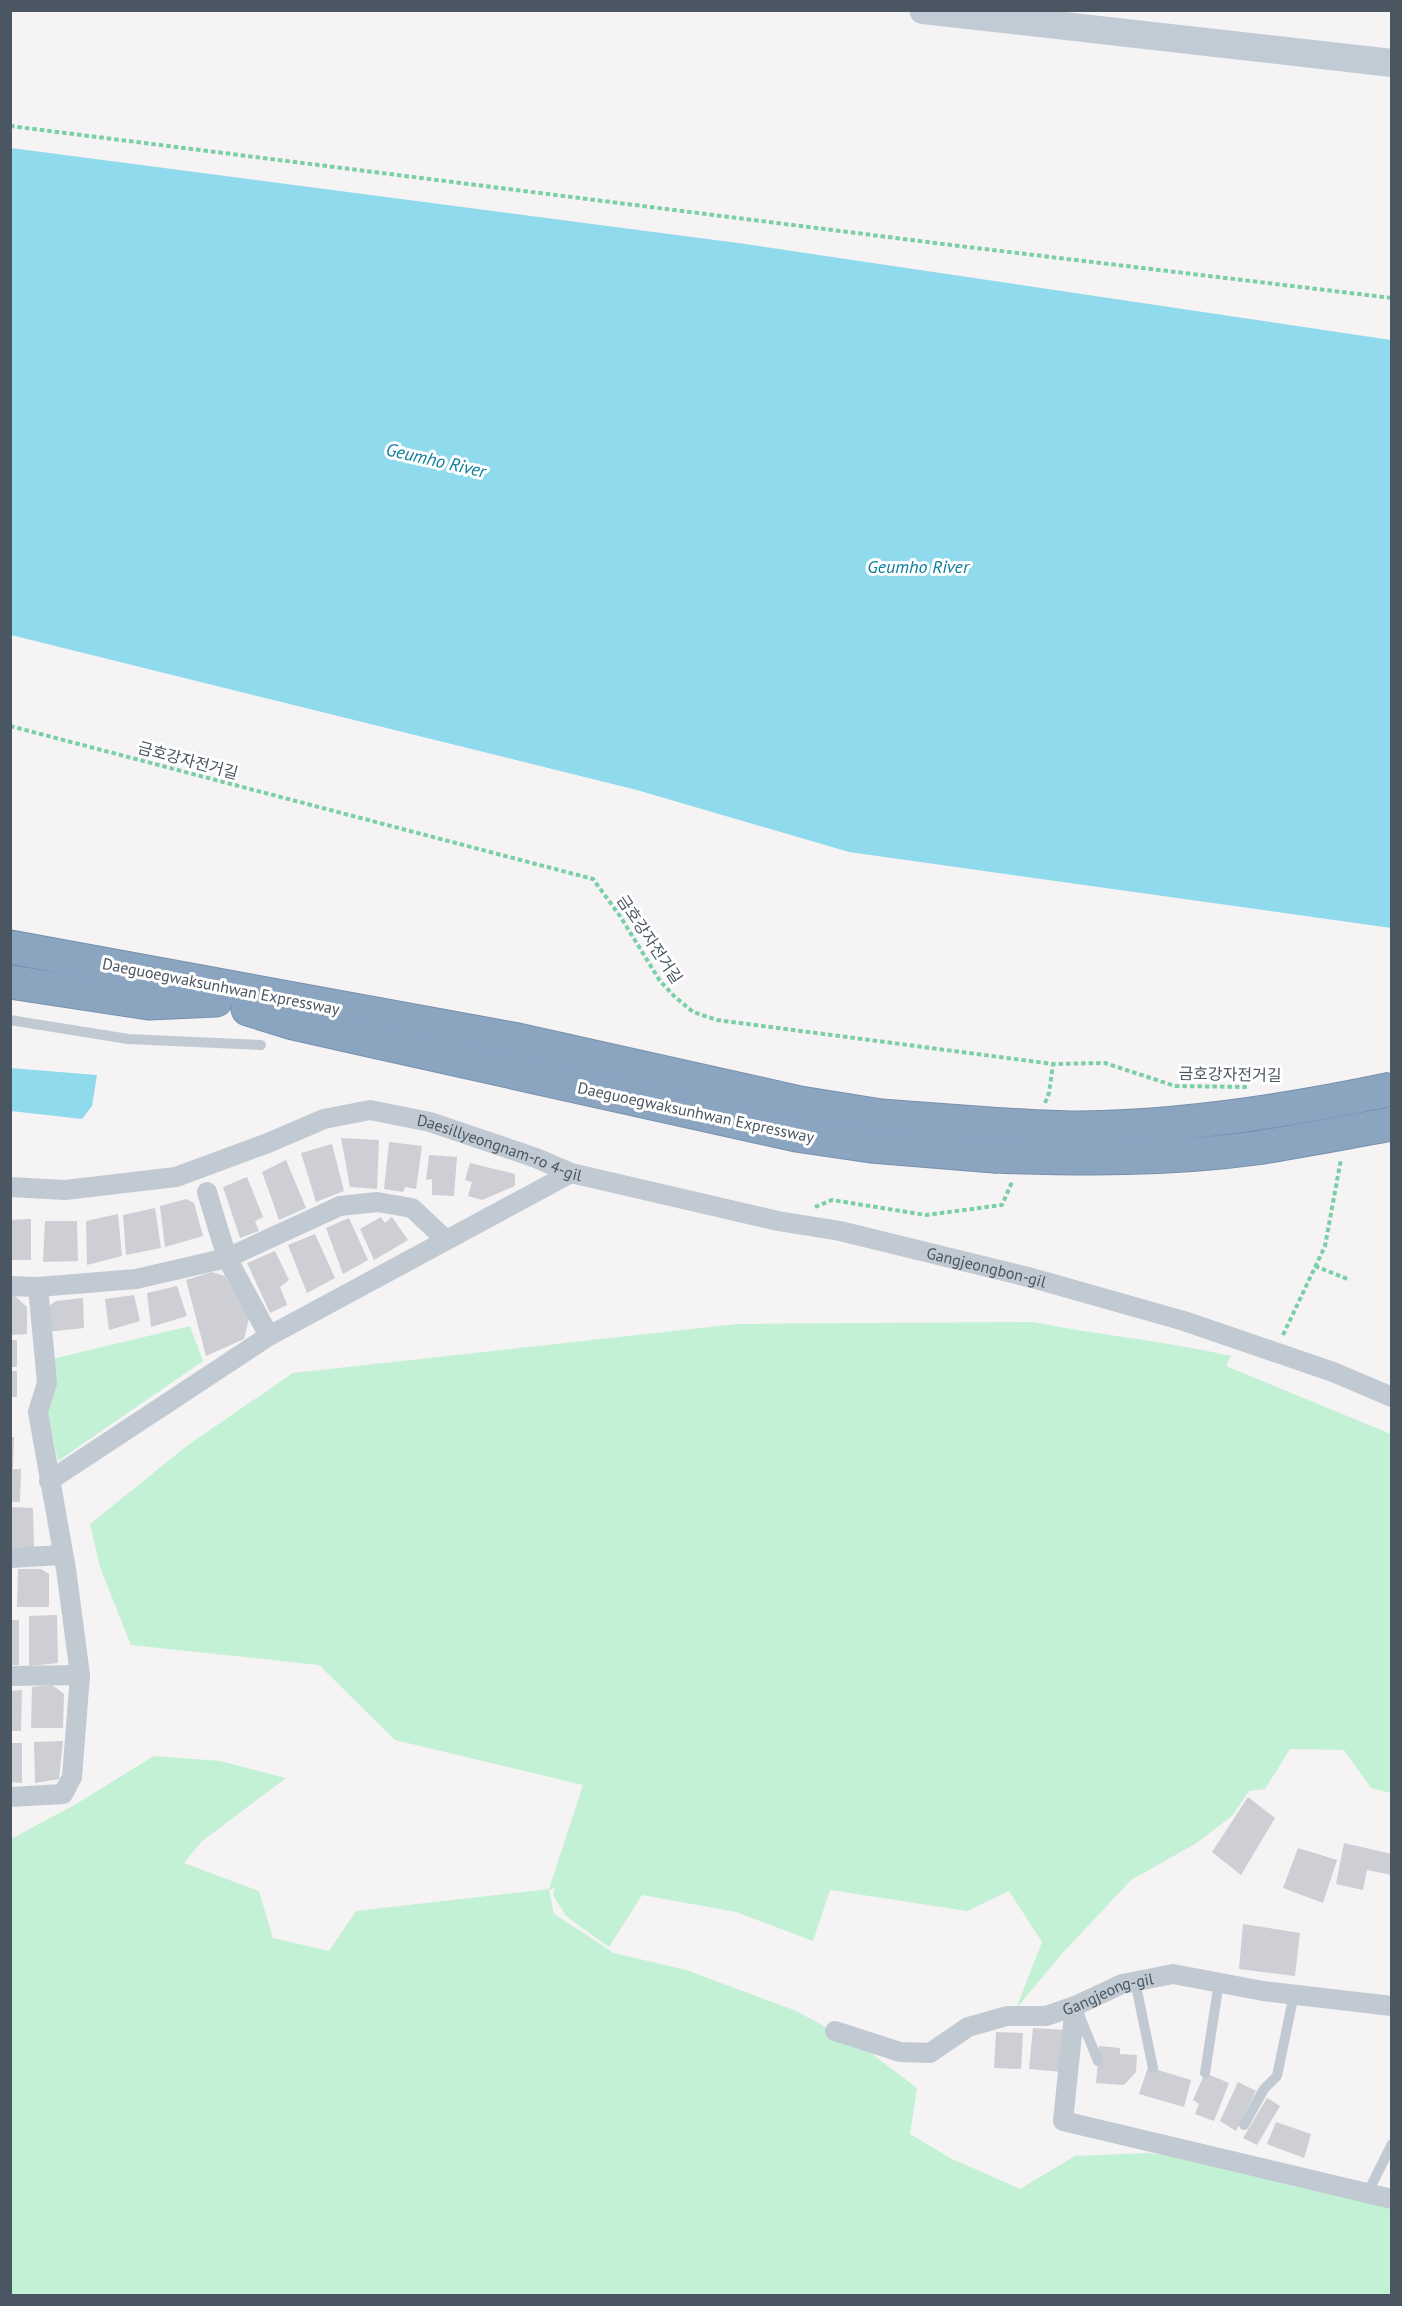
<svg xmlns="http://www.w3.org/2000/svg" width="1402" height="2306" font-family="'PT Sans','Noto Sans KR',sans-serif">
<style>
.green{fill:#c3f1d5}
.water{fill:#90daee}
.building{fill:#cdcfd5}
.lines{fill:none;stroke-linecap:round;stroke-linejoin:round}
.motorway-casing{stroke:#7690ad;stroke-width:35}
.path{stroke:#7ad0a6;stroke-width:4;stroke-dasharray:4.5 3;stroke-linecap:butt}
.service{stroke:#c1cad2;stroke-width:10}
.minor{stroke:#c1cad2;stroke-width:20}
.secondary{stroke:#c1cbd6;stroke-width:28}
.motorway{stroke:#8ba5c1;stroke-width:33}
.motorway-bridge-casing{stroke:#7690ad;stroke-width:35;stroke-linecap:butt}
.motorway-bridge{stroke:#8ba5c1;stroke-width:33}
.labels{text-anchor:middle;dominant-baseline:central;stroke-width:6;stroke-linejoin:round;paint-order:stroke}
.street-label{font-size:16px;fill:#4a5661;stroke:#fff}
.water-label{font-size:18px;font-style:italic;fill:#0c7c9b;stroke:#fff}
</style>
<rect width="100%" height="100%" fill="#f5f3f3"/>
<!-- green -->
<g class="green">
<path d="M1032 1322C1098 1335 1165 1341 1231 1356L1226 1366 1391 1434V1793L1371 1788 1344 1750 1290 1749 1265 1789 1249 1791 1232 1816 1195 1844 1131 1880 1059 1957 1016 2009 1042 1942 1009 1891 967 1911 830 1890 813 1941 736 1912 642 1895 609 1947 566 1916 553 1895 555 1888 549 1890 554 1914 614 1953 686 1970 794 2010 860 2045 917 2088 910 2134 952 2159 1020 2189 1075 2156 1147 2153 1299 2167 1294 2183 1391 2205V2295L11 2296V1839L76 1804 154 1756 220 1761 286 1778 201 1842 184 1863 259 1891 273 1938 329 1951 356 1911 549 1889 583 1785 395 1740 319 1665 131 1645 100 1567 90 1524 188 1445 293 1373 737 1324Z"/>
<path d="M190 1326 203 1361 58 1461 47 1410 48 1360Z"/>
</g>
<!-- water -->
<g class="water">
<path d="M11 148 738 243 1391 340V928L849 852 637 790 11 635Z"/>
<path d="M10 1068 97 1075 92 1106 82 1119 11 1111Z"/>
</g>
<!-- building -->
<g class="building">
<path d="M341 1138 379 1140 377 1189 350 1187Z"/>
<path d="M389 1142 422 1146 416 1189 405 1187 403 1192 384 1189Z"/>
<path d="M332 1144 344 1191 316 1202 301 1153Z"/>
<path d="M429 1155 457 1157 454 1196 432 1195V1179L426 1180Z"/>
<path d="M286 1160 306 1208 279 1220 262 1172Z"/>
<path d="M470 1163 515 1174V1186L482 1200 468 1196 472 1182 465 1180Z"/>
<path d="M247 1177 263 1217 255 1221 259 1231 240 1238 223 1187Z"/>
<path d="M186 1199 194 1203 203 1236 165 1247 160 1206Z"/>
<path d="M155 1208 161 1248 126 1255 123 1215Z"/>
<path d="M118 1214 122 1256 87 1265 86 1221Z"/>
<path d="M381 1217 385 1223 392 1217 408 1240 374 1260 360 1229Z"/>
<path d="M349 1218 368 1260 343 1274 326 1228Z"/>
<path d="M31 1219V1260H10V1220Z"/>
<path d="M45 1221H77L78 1261 43 1262Z"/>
<path d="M315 1234 335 1278 307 1293 288 1245Z"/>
<path d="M275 1251 289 1280 280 1287 287 1305 270 1313 247 1263Z"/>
<path d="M212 1272 225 1276 249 1318 244 1339 206 1356 186 1280Z"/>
<path d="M177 1286 187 1316 151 1327 147 1293Z"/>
<path d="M10 1295H14L27 1307V1334L10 1335Z"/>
<path d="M134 1295 140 1321 109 1330 105 1299Z"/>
<path d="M83 1298 84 1328 46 1332V1308L56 1301Z"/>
<rect x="10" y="1340" width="7" height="27"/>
<rect x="10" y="1371" width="7" height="26"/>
<path d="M10 1437H14L13 1468H10Z"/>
<path d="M10 1469H21L20 1502H10Z"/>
<path d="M10 1507 33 1508 34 1547 10 1548Z"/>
<path d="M18 1569H41L49 1574V1607H17Z"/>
<path d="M57 1615 58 1663 29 1666V1616Z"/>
<rect x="10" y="1620" width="9" height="45"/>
<path d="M52 1685 64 1694 63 1728H31L32 1687Z"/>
<path d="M22 1690 21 1731H10V1691Z"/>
<path d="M63 1741 59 1779 35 1783 34 1742Z"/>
<path d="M10 1743H22V1783L10 1782Z"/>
<path d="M1248 1797 1275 1818 1241 1875 1212 1852Z"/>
<path d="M1344 1843 1392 1854V1875L1367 1870 1363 1890 1336 1884Z"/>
<path d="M1298 1848 1337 1860 1323 1903 1283 1888Z"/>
<path d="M1243 1924 1300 1933 1295 1976 1239 1969Z"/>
<path d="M1033 2028 1066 2030 1063 2072 1029 2069Z"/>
<path d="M996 2032 1023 2033 1021 2069 994 2068Z"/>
<path d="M1099 2046 1120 2048V2054L1137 2055 1136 2072 1124 2085 1096 2083Z"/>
<path d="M1148 2067 1191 2080 1184 2107 1139 2094Z"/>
<path d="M1205 2073 1229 2083 1214 2121 1195 2114 1199 2104 1193 2100Z"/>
<path d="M1238 2082 1256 2091 1236 2131 1220 2121Z"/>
<path d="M1267 2098 1280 2106 1257 2145 1243 2138Z"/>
<path d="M1276 2122 1311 2134 1304 2158 1267 2144Z"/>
</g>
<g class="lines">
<!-- motorway casing -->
<g class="motorway-casing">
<g id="motorway">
<path d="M10 947 518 1040 800 1103 881 1116 1003 1125"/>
<path d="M10 982 149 1003 216 1000"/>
<path d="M248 1009 293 1023 355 1037 796 1135 871 1146 994 1156"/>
</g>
</g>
<!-- path -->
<g class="path">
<path d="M10 126 951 245 1392 298"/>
<path d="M10 726 593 879 620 916 660 981 674 996 693 1012 717 1020 1053 1064 1105 1063 1175 1086 1247 1087"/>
<path d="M1045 1103 1049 1093 1053 1064"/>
<path d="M815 1207 832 1200 926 1215 1002 1205 1012 1182"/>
<path d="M1315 1266 1350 1280"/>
<path d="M1283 1335 1325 1246 1341 1159"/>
</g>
<!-- service -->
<g class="service">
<path d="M10 1020 128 1039 261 1045"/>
<path d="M1135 1981 1153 2068"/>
<path d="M1078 2012 1098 2061"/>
<path d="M1205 2073 1219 1982"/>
<path d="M1244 2125 1264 2089 1277 2076 1294 1994"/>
<path d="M1367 2194 1392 2144"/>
</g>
<!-- minor -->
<g class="minor">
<path id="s1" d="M10 1187 65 1190 176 1177 268 1143 324 1119 370 1110 430 1122 536 1158 571 1173 778 1221 840 1231 1032 1278 1184 1321 1333 1372 1392 1397"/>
<path d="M207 1192 227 1258 269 1336"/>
<path d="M10 1286 38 1287"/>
<path d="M49 1481 269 1336 571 1173"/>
<path d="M10 1558 62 1555"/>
<path d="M10 1676 80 1675"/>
<path d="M10 1797 63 1794 72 1777 80 1675 66 1569 38 1412 47 1383 38 1287 136 1279 227 1258 340 1206 377 1202 412 1208 446 1240"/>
<path d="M1075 2006 1063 2121 1392 2199"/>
<path id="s2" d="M835 2031 900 2052 930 2053 968 2027 1007 2016H1046L1075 2006 1122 1984 1173 1974 1263 1991 1392 2006"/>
</g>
<!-- secondary -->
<path class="secondary" d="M923 10 1392 63"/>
<!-- motorway -->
<use href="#motorway" class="motorway"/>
<!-- motorway-bridge casing -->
<g class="motorway-bridge-casing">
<g id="motorway-bridge">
<path d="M1003 1125C1028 1126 1054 1128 1080 1128 1182 1127 1292 1110 1392 1089"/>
<path d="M994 1156C1081 1159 1169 1160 1256 1148 1301 1141 1346 1132 1392 1124"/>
</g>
</g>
<!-- motorway-bridge -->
<use href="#motorway-bridge" class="motorway-bridge"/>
</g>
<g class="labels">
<!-- street labels -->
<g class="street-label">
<text transform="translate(188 760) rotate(15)">금호강자전거길</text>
<text transform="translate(650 939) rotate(56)">금호강자전거길</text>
<text transform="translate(221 986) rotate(11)">Daeguoegwaksunhwan Expressway</text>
<text transform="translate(1230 1074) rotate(1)">금호강자전거길</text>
<text transform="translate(696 1112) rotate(12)">Daeguoegwaksunhwan Expressway</text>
<text stroke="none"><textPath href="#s1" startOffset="508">Daesillyeongnam-ro 4-gil</textPath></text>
<text stroke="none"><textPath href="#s1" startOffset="1010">Gangjeongbon-gil</textPath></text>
<text stroke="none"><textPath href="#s2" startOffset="290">Gangjeong-gil</textPath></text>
</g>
<!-- water labels -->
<g class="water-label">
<text transform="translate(436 460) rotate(13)">Geumho River</text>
<text x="918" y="566">Geumho River</text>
</g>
</g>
<!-- border -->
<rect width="1402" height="2306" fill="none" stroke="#4a5661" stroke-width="24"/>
</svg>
